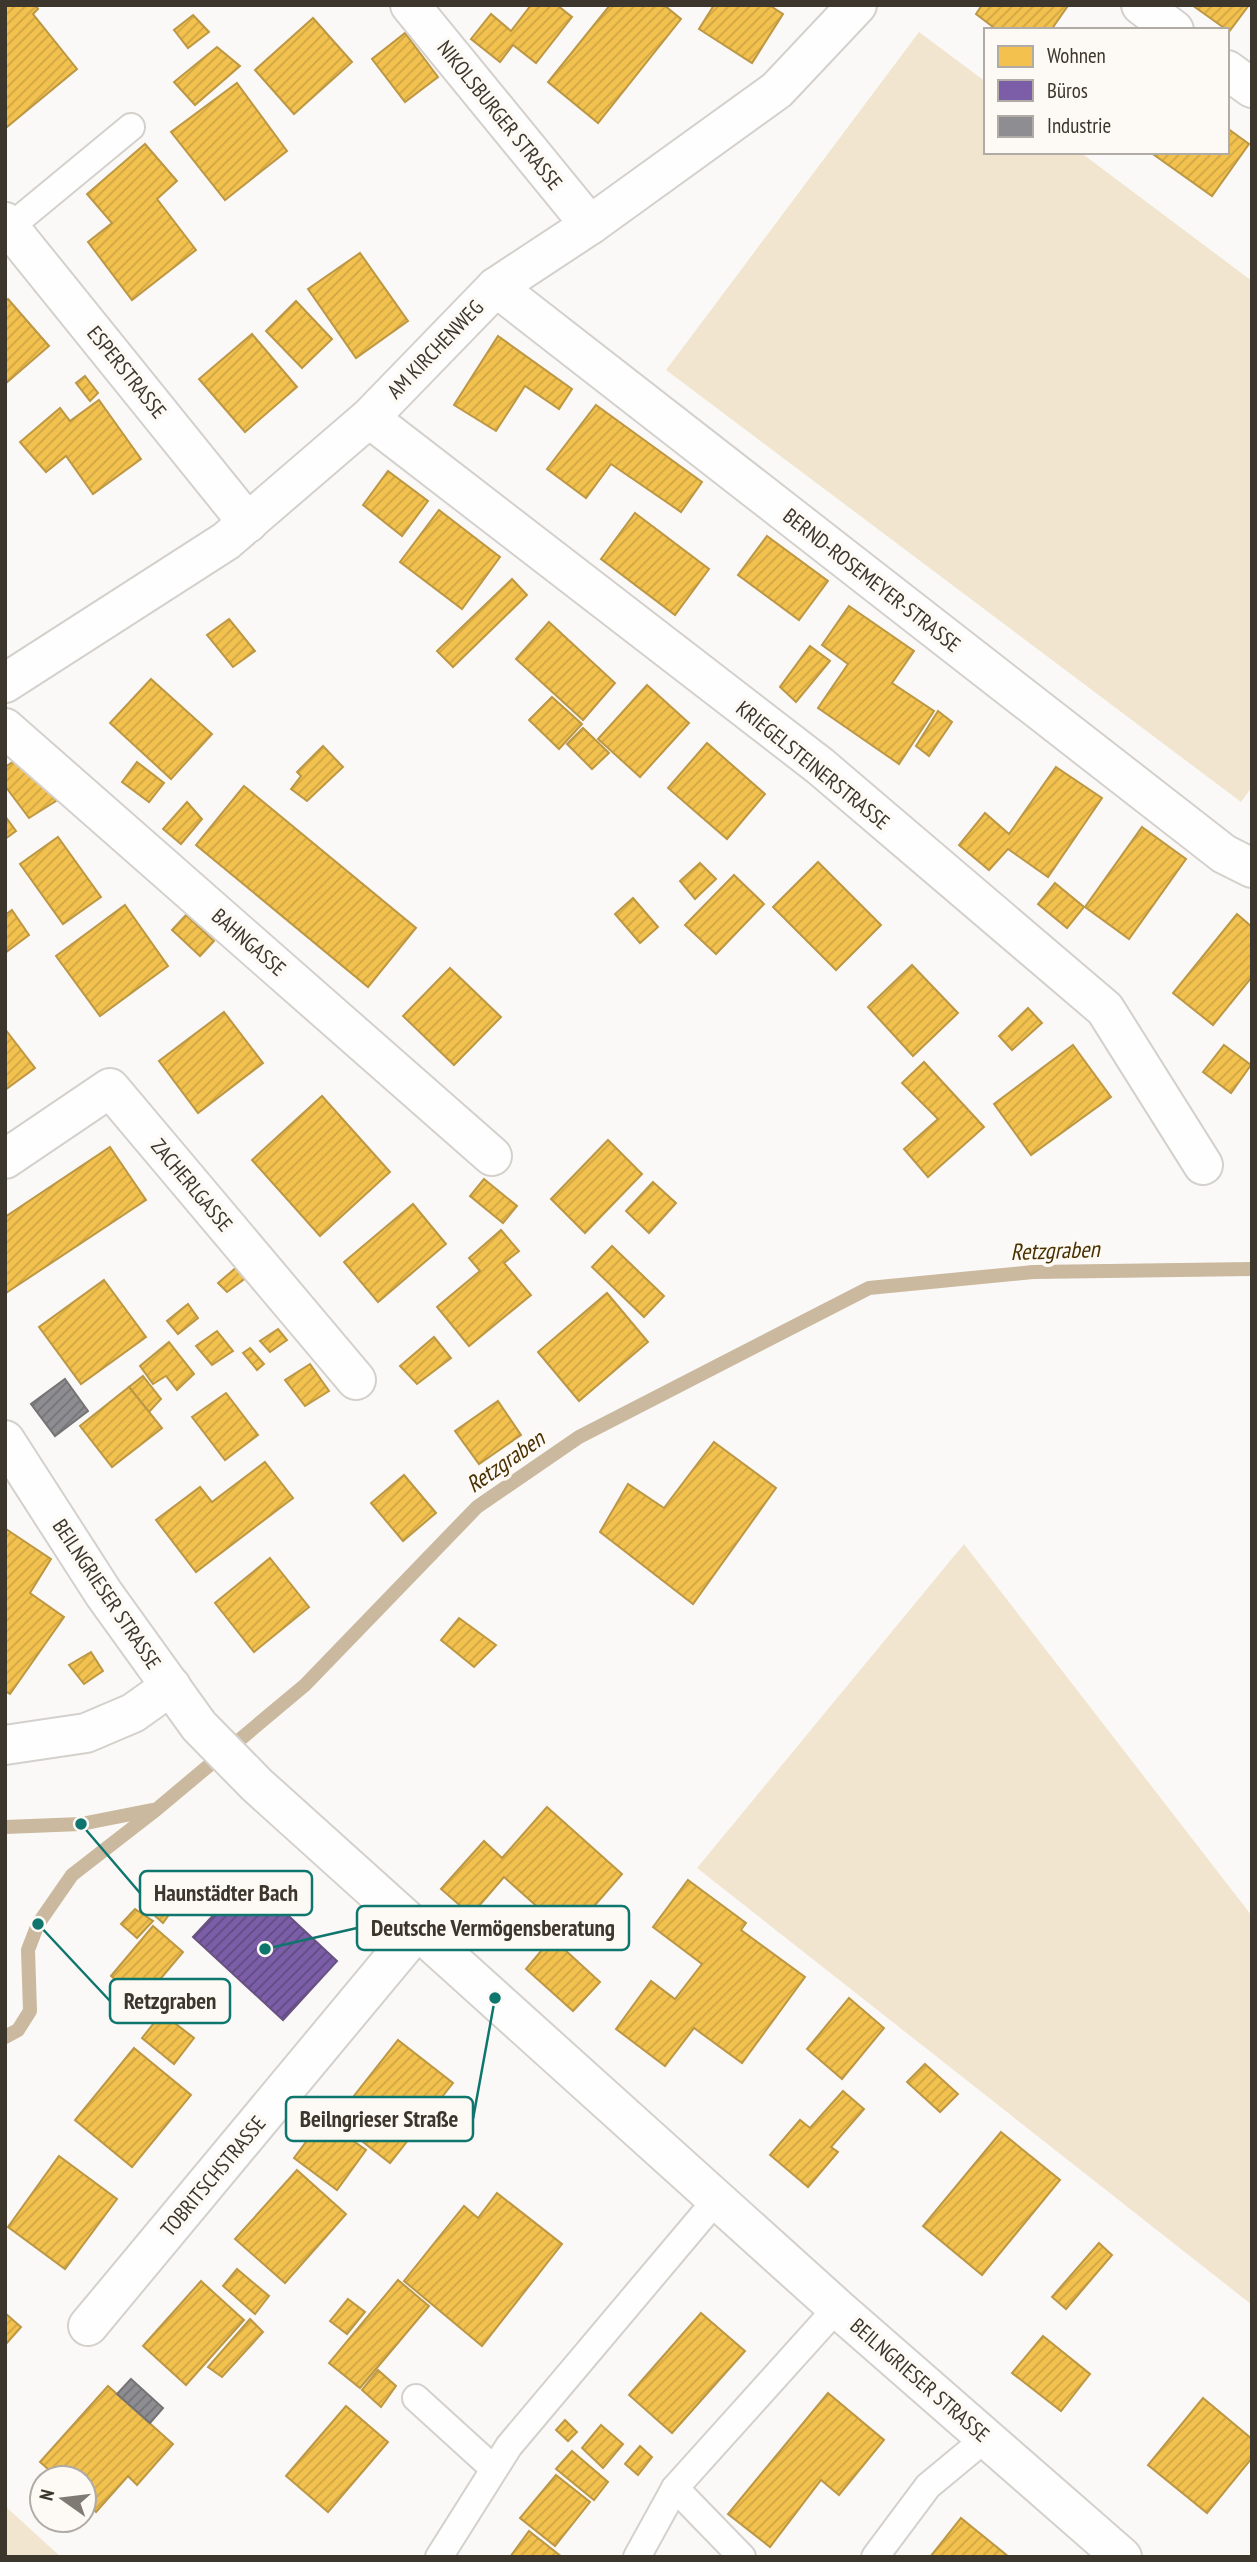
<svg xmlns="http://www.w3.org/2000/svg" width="1257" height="2562" font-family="'PT Sans Narrow',sans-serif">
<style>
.green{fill:#f2e5d0}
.homes{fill:url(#homes-hatch);stroke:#bc9744;stroke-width:2}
.offices{fill:url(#offices-hatch);stroke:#685282;stroke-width:2}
.industry{fill:url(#industry-hatch);stroke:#757374;stroke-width:2}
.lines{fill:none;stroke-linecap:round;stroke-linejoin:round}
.stream{stroke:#cab99e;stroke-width:14}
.service-casing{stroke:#d4d1cc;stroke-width:30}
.minor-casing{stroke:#d4d1cc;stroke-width:42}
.secondary-casing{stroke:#d4d1cc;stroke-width:42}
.service{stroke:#fefefe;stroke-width:26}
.minor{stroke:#fefefe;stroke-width:38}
.secondary{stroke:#fefefe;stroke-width:38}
.labels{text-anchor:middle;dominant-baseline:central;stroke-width:7;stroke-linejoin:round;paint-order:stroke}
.street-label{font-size:21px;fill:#3d362d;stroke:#fdf9f5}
.water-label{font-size:23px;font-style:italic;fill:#493000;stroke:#fdf9f5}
.leader{fill:none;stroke:#0f766e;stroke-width:2.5}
.callout-dot{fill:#0f766e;stroke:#fdf9f5;stroke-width:2.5}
.callout{fill:#fdf9f5;stroke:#0f766e;stroke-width:2.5}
.callout-label{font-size:23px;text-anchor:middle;font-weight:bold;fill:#3d362d}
</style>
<defs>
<pattern id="homes-hatch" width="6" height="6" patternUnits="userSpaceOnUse" patternTransform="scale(1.75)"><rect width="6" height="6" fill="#f2c14e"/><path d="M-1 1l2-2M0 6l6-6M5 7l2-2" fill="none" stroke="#d0a644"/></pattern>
<pattern id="offices-hatch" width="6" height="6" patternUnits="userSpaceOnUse" patternTransform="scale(1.75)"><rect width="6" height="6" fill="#7b5ea7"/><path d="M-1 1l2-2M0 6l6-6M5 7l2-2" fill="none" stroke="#614a81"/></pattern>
<pattern id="industry-hatch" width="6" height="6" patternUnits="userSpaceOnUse" patternTransform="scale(1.75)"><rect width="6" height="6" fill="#8d8d92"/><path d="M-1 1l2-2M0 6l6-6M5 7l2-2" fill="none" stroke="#747478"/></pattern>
</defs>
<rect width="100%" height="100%" fill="#fbf9f7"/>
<!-- green -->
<g class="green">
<path d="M919 32 986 82V152H1080L1252 281V787L1241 802 666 370Z"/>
<path d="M964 1544 1252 1916V2305L697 1868Z"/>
<path d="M5 2506 61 2557H5Z"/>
</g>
<!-- homes -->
<g class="homes">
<path d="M5 5H35L38 9 33 14 77 69 7 127 5 124Z"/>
<path d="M531 5H557L572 17 536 63 513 45 500 62 471 39 491 14 511 31Z"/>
<path d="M610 5H664L681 19 598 123 548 82Z"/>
<path d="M714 5H769L783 14 752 63 699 29Z"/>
<path d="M982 5H1065L1067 7 1051 30H997L976 14Z"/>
<path d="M1192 5H1249L1228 33 1227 30Z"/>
<path d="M193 15 209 32 188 48 174 30Z"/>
<path d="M313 18 352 62 294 114 255 70Z"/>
<path d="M405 33 438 77 405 102 372 59Z"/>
<path d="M217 47 240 66 195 105 174 82Z"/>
<path d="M237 83 287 151 225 200 171 132Z"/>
<path d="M1227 128 1249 144 1212 196 1150 152H1227Z"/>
<path d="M145 144 177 181 157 199 196 250 132 300 88 242 112 223 87 194Z"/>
<path d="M360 253 408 321 356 358 308 289Z"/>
<path d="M8 299 49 346 5 384V301Z"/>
<path d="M296 301 332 339 302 368 266 331Z"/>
<path d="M252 334 297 387 245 432 199 379Z"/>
<path d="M498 336 572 389 559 409 525 386 496 431 454 405Z"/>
<path d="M85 376 98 393 90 401 76 383Z"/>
<path d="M99 400 141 459 93 494 66 456 46 472 20 442 60 408 70 421Z"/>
<path d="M596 405 702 482 681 512 611 464 586 498 547 469Z"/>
<path d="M388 471 428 501 402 536 363 505Z"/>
<path d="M439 510 500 557 462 609 400 562Z"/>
<path d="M635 513 709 569 675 615 601 559Z"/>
<path d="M767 536 828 581 799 620 738 575Z"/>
<path d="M512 579 527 595 453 667 437 651Z"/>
<path d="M849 606 914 651 892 683 934 711 899 764 818 708 848 664 822 645Z"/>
<path d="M229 619 255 651 233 667 207 635Z"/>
<path d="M549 622 615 683 583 720 516 659Z"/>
<path d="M810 646 830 661 796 702 780 687Z"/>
<path d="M151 679 212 734 171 779 110 723Z"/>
<path d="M647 685 689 723 640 777 598 739Z"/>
<path d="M552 697 582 724 559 749 529 720Z"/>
<path d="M938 711 952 722 929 756 916 746Z"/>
<path d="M583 728 609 753 592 769 567 744Z"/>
<path d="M707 743 765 794 727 839 668 788Z"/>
<path d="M323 746 343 767 307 801 291 789 301 776 297 772Z"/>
<path d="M22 756 56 801 29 818 5 786V767Z"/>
<path d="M137 762 164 783 149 802 122 782Z"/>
<path d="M1056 767 1102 798 1048 877 1008 849 989 870 959 845 985 813 1009 834Z"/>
<path d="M244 786 416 928 368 987 196 845Z"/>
<path d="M187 802 202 819 181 844 163 829Z"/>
<path d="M5 816 16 831 5 839Z"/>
<path d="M1142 827 1186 859 1129 939 1085 907Z"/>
<path d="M58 837 101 897 63 924 20 864Z"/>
<path d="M818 862 881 925 836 970 773 907Z"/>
<path d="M700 863 716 879 695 899 680 881Z"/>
<path d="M734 875 764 904 716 954 685 925Z"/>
<path d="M1055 883 1084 907 1067 928 1038 904Z"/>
<path d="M633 898 658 927 640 943 615 914Z"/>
<path d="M125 905 168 966 100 1016 56 956Z"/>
<path d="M12 910 29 935 5 953V915Z"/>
<path d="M1237 914 1252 927V977L1213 1025 1173 993Z"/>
<path d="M186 915 214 941 200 956 172 930Z"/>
<path d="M912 965 958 1013 913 1056 868 1007Z"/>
<path d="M450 968 501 1017 454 1065 403 1016Z"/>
<path d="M1028 1008 1042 1023 1012 1050 999 1036Z"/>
<path d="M224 1012 263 1063 198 1113 159 1061Z"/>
<path d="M5 1029 35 1068 5 1090Z"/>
<path d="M1073 1045 1111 1097 1031 1155 994 1104Z"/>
<path d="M1224 1045 1251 1065 1231 1093 1203 1072Z"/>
<path d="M924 1062 984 1127 928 1177 904 1149 938 1119 902 1083Z"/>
<path d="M322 1096 390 1172 320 1236 252 1160Z"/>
<path d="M608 1140 642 1174 585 1233 551 1199Z"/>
<path d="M110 1147 146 1200 6 1293 5 1217Z"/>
<path d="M484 1179 517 1206 503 1223 470 1196Z"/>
<path d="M653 1182 676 1203 649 1233 626 1211Z"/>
<path d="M413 1204 446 1244 378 1302 344 1262Z"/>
<path d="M501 1230 519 1251 504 1263 531 1295 469 1346 437 1307 480 1271 469 1258Z"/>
<path d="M612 1246 664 1296 644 1317 592 1267Z"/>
<path d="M238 1266 247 1277 227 1292 218 1283Z"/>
<path d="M104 1280 146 1337 81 1384 39 1327Z"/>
<path d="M607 1293 648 1342 579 1401 538 1352Z"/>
<path d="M188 1304 198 1318 178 1334 167 1321Z"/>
<path d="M278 1329 287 1340 270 1352 260 1341Z"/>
<path d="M217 1331 233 1351 212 1365 196 1346Z"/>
<path d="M434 1337 451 1358 417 1384 400 1366Z"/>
<path d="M169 1342 194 1374 177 1390 166 1376 153 1384 140 1366Z"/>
<path d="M250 1348 264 1364 257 1370 243 1353Z"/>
<path d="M310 1364 329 1391 305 1406 285 1380Z"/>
<path d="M143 1376 161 1399 149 1412 129 1387Z"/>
<path d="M129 1387 162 1428 112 1467 80 1426Z"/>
<path d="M226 1393 258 1435 225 1460 192 1417Z"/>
<path d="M498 1401 521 1435 479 1464 455 1431Z"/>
<path d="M714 1442 776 1488 693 1604 600 1532 628 1484 664 1508Z"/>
<path d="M265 1462 293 1498 196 1572 156 1520 200 1487 212 1502Z"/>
<path d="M404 1475 436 1513 403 1541 371 1503Z"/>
<path d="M6 1529 51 1559 30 1593 64 1617 10 1694 5 1691Z"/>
<path d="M270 1558 309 1607 254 1652 215 1603Z"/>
<path d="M459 1618 496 1645 474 1667 441 1640Z"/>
<path d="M91 1652 103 1671 84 1684 69 1665Z"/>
<path d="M547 1807 622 1874 569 1935 504 1877 471 1915 441 1889 484 1841 502 1858Z"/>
<path d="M688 1880 746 1923 741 1930 805 1977 742 2063 694 2028 665 2066 616 2029 651 1981 675 1999 702 1964 653 1927Z"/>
<path d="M160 1902 171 1912 163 1923 153 1914Z"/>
<path d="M135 1909 153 1921 137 1938 121 1924Z"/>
<path d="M153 1926 183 1952 141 2002 111 1976Z"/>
<path d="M552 1938 600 1982 573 2011 526 1969Z"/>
<path d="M849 1998 884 2028 842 2079 807 2049Z"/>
<path d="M162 2013 194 2038 174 2064 142 2038Z"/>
<path d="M398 2040 453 2083 390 2163 335 2120Z"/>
<path d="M134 2048 191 2095 132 2167 75 2120Z"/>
<path d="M925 2064 958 2094 940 2112 907 2082Z"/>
<path d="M843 2091 864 2109 831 2147 838 2152 808 2187 770 2155 800 2120 810 2128Z"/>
<path d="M323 2119 366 2150 337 2190 294 2158Z"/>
<path d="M1001 2132 1060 2180 982 2275 923 2226Z"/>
<path d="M59 2156 117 2199 65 2269 8 2227Z"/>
<path d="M297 2170 346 2214 285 2283 235 2239Z"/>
<path d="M497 2193 562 2244 482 2346 404 2281 464 2206 478 2218Z"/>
<path d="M1099 2243 1112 2255 1066 2309 1052 2297Z"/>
<path d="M237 2269 269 2296 255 2314 223 2286Z"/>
<path d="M398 2280 429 2306 360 2388 329 2363Z"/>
<path d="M201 2281 244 2320 186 2385 143 2346Z"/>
<path d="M348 2299 365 2312 347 2334 330 2321Z"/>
<path d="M5 2313 21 2327 5 2345Z"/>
<path d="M701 2313 745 2351 672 2433 629 2395Z"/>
<path d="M250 2319 263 2332 222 2377 208 2367Z"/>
<path d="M1043 2336 1090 2374 1061 2411 1012 2373Z"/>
<path d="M378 2370 396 2386 381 2407 362 2390Z"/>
<path d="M108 2386 173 2444 137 2485 128 2476 96 2512 84 2501V2478H58L40 2462Z"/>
<path d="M828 2393 884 2440 839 2495 821 2480 770 2547 728 2514Z"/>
<path d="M1203 2398 1252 2439V2458L1207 2513 1148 2465Z"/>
<path d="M346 2406 388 2442 328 2512 286 2476Z"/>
<path d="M565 2420 577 2432 568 2441 556 2430Z"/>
<path d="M601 2425 623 2444 603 2468 582 2448Z"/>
<path d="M640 2446 652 2457 638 2475 625 2464Z"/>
<path d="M572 2451 608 2482 594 2500 556 2469Z"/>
<path d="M556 2475 590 2502 555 2546 520 2518Z"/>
<path d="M961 2518 1009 2557H930Z"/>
<path d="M529 2531 562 2557H510Z"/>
</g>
<!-- offices -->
<path class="offices" d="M248 1878 337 1961 283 2020 193 1937Z"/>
<!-- industry -->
<g class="industry">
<path d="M65 1379 88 1411 55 1436 31 1404Z"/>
<path d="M131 2379 163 2408 150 2423 117 2394Z"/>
</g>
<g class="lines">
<!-- stream -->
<g class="stream">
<path d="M5 1827 81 1824 152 1810"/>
<path d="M5 2037 18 2030 30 2011 28 1950 38 1924 72 1875 157 1809 305 1685 477 1507 579 1437 869 1288 1033 1272 1252 1269"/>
</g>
<!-- service casing -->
<g class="service-casing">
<g id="service">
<path d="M10 227 131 127"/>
<path d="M416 2398 494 2469"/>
<path d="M675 2488 742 2557"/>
<path d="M439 2557 509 2446 717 2199"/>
<path d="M637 2557 675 2488 837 2308"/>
<path d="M875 2557 928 2486 986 2438"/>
</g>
</g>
<!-- minor casing -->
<g class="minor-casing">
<g id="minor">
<path d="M410 5 590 225"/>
<path d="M1141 5 1174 30"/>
<path d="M1227 70 1252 88"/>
<path d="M5 222 248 523"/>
<path d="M496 287 1224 854 1252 868"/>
<path d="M369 418 820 766 1105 1009 1203 1165"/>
<path d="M5 683 226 541 369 418 496 287 590 225 777 90 857 5"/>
<path d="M5 728 492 1156"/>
<path d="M5 1159 110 1088 356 1380"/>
<path d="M5 1745 86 1733 133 1713 171 1686"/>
<path d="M88 2326 418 1929"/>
</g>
</g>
<!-- secondary casing -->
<g class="secondary-casing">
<path id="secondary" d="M5 1440 104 1594 199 1726 257 1785 837 2308 1122 2557"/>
</g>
<!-- service -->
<use href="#service" class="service"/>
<!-- minor -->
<use href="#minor" class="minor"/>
<!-- secondary -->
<use href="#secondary" class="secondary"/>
</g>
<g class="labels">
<!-- street labels -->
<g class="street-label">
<text transform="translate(500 115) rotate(51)">NIKOLSBURGER STRASSE</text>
<text transform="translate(435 349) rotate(-46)">AM KIRCHENWEG</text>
<text transform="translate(127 372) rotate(51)">ESPERSTRASSE</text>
<text transform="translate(872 580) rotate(38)">BERND-ROSEMEYER-STRASSE</text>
<text transform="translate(813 765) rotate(39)">KRIEGELSTEINERSTRASSE</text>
<text transform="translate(249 942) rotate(41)">BAHNGASSE</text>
<text transform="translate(192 1185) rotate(50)">ZACHERLGASSE</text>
<text transform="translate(107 1594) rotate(56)">BEILNGRIESER STRASSE</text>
<text transform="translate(213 2176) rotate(-50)">TOBRITSCHSTRASSE</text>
<text transform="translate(920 2380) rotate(41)">BEILNGRIESER STRASSE</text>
</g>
<!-- water labels -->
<g class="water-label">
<text transform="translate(1055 1250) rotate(-2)">Retzgraben</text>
<text transform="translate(505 1461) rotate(-35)">Retzgraben</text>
</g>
</g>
<!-- callouts -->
<path class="leader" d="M81 1824L140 1893M265 1949L357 1928M38 1924L110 2001M495 1998L473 2119"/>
<g class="callout-dot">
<circle cx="81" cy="1824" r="7"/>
<circle cx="265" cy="1949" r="7"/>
<circle cx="38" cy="1924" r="7"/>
<circle cx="495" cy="1998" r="7"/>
</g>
<g class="callout">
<rect x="140" y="1871" width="172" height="44" rx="7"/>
<rect x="357" y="1906" width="272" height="44" rx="7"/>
<rect x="110" y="1979" width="120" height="44" rx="7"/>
<rect x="286" y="2097" width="187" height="44" rx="7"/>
</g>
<g class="callout-label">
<text x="226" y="1901">Haunstädter Bach</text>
<text x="493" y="1936">Deutsche Vermögensberatung</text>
<text x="170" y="2009">Retzgraben</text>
<text x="379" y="2127">Beilngrieser Straße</text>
</g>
<!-- border -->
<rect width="1257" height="2562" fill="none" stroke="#3d362d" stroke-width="14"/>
<!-- legend -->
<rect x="984" y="28" width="245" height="126" fill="#fdf9f5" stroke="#b0aba5" stroke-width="2"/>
<rect x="998" y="46" width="35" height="21" fill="#f2c14e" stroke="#b0aba5" stroke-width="2"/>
<text x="1047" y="63" font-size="21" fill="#3d362d">Wohnen</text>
<rect x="998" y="80" width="35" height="21" fill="#7b5ea7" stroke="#b0aba5" stroke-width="2"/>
<text x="1047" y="98" font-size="21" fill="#3d362d">Büros</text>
<rect x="998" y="116" width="35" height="21" fill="#8d8d92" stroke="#b0aba5" stroke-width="2"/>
<text x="1047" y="133" font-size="21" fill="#3d362d">Industrie</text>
<!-- north arrow -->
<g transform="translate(63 2499) rotate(284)"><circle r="33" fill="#fdf9f5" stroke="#b0aba5" stroke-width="2"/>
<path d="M0-5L12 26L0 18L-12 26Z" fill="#807a74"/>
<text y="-10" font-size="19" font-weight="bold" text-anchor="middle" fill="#3d362d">N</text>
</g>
</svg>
